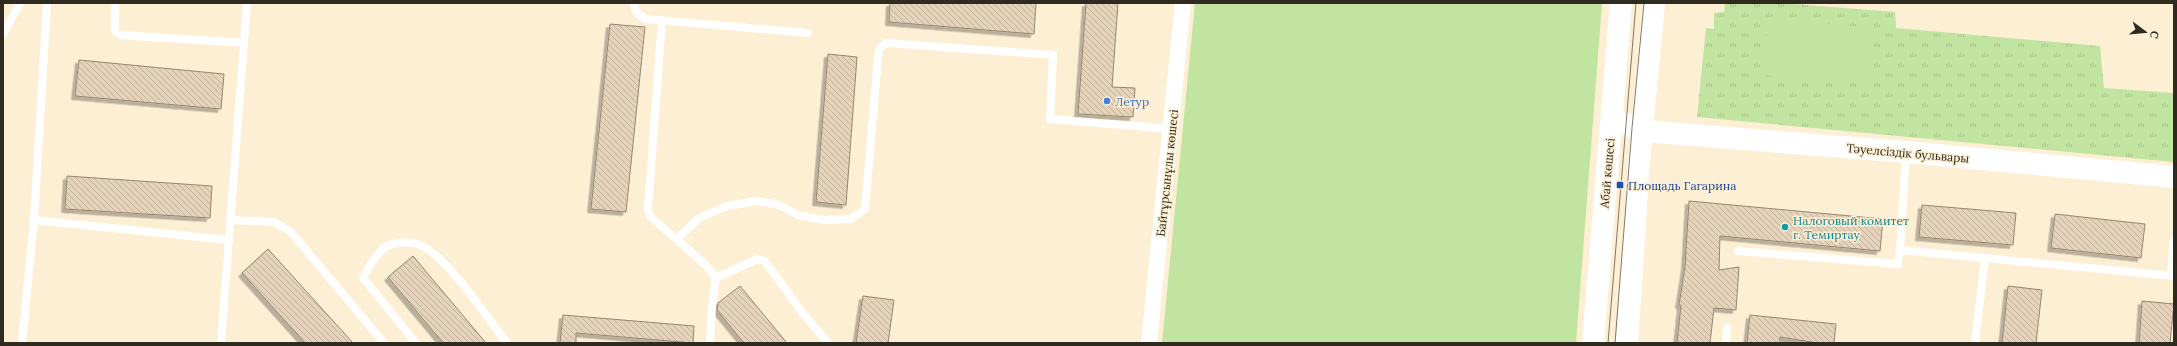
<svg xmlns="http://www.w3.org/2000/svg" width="2177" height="346" font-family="Lora,serif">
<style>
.grass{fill:url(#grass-tufts)}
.green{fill:#c1e4a1}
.building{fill:url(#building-back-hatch);stroke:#97866f;filter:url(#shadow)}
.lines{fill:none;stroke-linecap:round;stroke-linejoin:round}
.lane{stroke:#fff;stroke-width:8}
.street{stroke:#fff;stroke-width:16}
.secondary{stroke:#fff;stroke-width:22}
.tram{stroke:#807767;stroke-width:1}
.shop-dot{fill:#3f7fe0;stroke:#fdefd4;stroke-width:1.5}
.transit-dot{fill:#1a4fb4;stroke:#fdefd4;stroke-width:1.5}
.culture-dot{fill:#0f9aa8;stroke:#fdefd4;stroke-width:1.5}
.labels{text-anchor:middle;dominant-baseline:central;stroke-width:3;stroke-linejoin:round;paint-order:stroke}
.shop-label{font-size:12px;fill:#366cbe;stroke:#fdefd4;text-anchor:start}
.street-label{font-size:12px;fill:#302b21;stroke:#fdefd4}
.transit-label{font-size:12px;fill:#164399;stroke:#fdefd4;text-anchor:start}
.culture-label{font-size:12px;fill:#0d838f;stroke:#fdefd4;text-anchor:start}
</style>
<defs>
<pattern id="grass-tufts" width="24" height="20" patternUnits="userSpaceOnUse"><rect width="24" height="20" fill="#c1e4a1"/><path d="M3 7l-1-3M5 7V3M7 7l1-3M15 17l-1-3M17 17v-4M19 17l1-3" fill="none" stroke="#a6c48a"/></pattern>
<pattern id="building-back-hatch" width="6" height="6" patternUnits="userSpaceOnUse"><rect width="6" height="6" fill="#e4d2b9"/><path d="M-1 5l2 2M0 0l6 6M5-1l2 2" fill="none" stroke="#c4b49f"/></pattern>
<filter id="shadow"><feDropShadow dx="-3.5" dy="3.5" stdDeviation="0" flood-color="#0004"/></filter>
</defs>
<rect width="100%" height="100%" fill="#fdefd4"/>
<!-- grass -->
<path class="grass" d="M1725 3H1781L1895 12 1896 28 2100 46 2104 88 2174 93V162L1697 117 1706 28 1714 29V13L1724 12Z"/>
<!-- green -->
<g class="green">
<path d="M1195 3H1602L1576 343H1162Z"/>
<path d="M1768 19 1874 28 1870 84 1763 75Z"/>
</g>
<!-- building -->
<g class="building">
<path d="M890 3H1036L1034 34 889 22Z"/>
<path d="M1086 3H1118L1112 87 1135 88 1133 117 1078 114Z"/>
<path d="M610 24 645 27 626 212 591 209Z"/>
<path d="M828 54 857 57 846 205 816 202Z"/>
<path d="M79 60 224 74 221 109 75 96Z"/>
<path d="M67 176 212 186 210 218 65 209Z"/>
<path d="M1689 201 1883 219 1880 251 1720 236 1719 270 1739 267 1736 310 1714 308 1710 343H1677L1681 305H1679L1685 267Z"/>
<path d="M1922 205 2016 213 2013 245 1919 237Z"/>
<path d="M2055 214 2145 224 2141 258 2051 248Z"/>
<path d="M268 249 353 343H305L242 273Z"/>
<path d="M413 256 486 343H443L388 277Z"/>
<path d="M740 286 787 343H744L717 310 718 303Z"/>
<path d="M2008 286 2042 290 2036 343H2002Z"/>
<path d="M863 296 894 300 888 343H856Z"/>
<path d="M2142 301 2174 304 2170 343H2139Z"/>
<path d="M563 315 694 326 693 343 576 333V343H560Z"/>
<path d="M1750 315 1836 324 1834 343H1818L1780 337V343H1747Z"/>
</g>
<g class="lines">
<!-- lane -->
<g class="lane">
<path d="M115 3V31L120 35 244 43"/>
<path d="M634 3 636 12 645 19 808 33"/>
<path d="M662 20 648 209 651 217 707 266 716 278 712 306 710 343"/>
<path d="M3 34 20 3"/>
<path d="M1906 153 1900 250 2174 276"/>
<path d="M34 220 228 240"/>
<path d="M230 220 274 222 290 231 384 343"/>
<path d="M677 239 699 218 727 206 757 201 779 205 798 215 824 220 851 219 865 209 878 57 880 48 886 43 1053 55 1050 119 1171 129"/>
<path d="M1738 251 1898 264 1900 250"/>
<path d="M2171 275 2174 240"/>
<path d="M716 278 757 259 765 261 802 312 828 343"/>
<path d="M22 343 34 220 47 3"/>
<path d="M221 343 247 3"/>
<path d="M416 343 363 278C369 268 376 252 387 246 396 242 410 241 420 245 445 254 489 320 507 343"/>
<path d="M1726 343 1727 328"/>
<path d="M1975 343 1985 258"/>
</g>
<!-- street -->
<path class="street" d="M1149 343 1183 3"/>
<!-- secondary -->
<g class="secondary">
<path d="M1612 119 1643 131 1906 152 2174 177"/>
<path d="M1593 343 1621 3"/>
<path d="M1627 343 1639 161 1654 3"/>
</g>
<!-- tram -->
<g class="tram">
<path d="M1608 343 1636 3"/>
<path d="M1615 343 1632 128 1644 3"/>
</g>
</g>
<!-- markers -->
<circle class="shop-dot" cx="1107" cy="101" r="4"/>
<rect class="transit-dot" x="1616" y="181" width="8" height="8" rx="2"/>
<circle class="culture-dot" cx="1785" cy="227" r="4"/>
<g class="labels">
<!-- shop labels -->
<g class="shop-label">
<text x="1115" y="101">Летур</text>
</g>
<!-- street labels -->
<g class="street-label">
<text transform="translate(1908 153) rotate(5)">Тәуелсіздік бульвары</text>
<text transform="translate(1167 173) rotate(-84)">Байтұрсынұлы көшесі</text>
<text transform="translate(1607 173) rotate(-85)">Абай көшесі</text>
</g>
<!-- transit labels -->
<g class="transit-label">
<text x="1628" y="185">Площадь Гагарина</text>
</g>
<!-- culture labels -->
<g class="culture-label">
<text x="1793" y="220">Налоговый комитет<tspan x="1793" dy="14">г. Темиртау</tspan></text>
</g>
</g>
<!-- border -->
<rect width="2177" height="346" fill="none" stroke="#302b21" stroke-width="8"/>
<!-- north arrow -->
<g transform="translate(2145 32) rotate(106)" stroke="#fdefd4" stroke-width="3" paint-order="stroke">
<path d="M0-3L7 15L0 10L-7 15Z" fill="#302b21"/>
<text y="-6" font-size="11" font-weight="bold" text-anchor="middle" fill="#302b21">С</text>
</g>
</svg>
